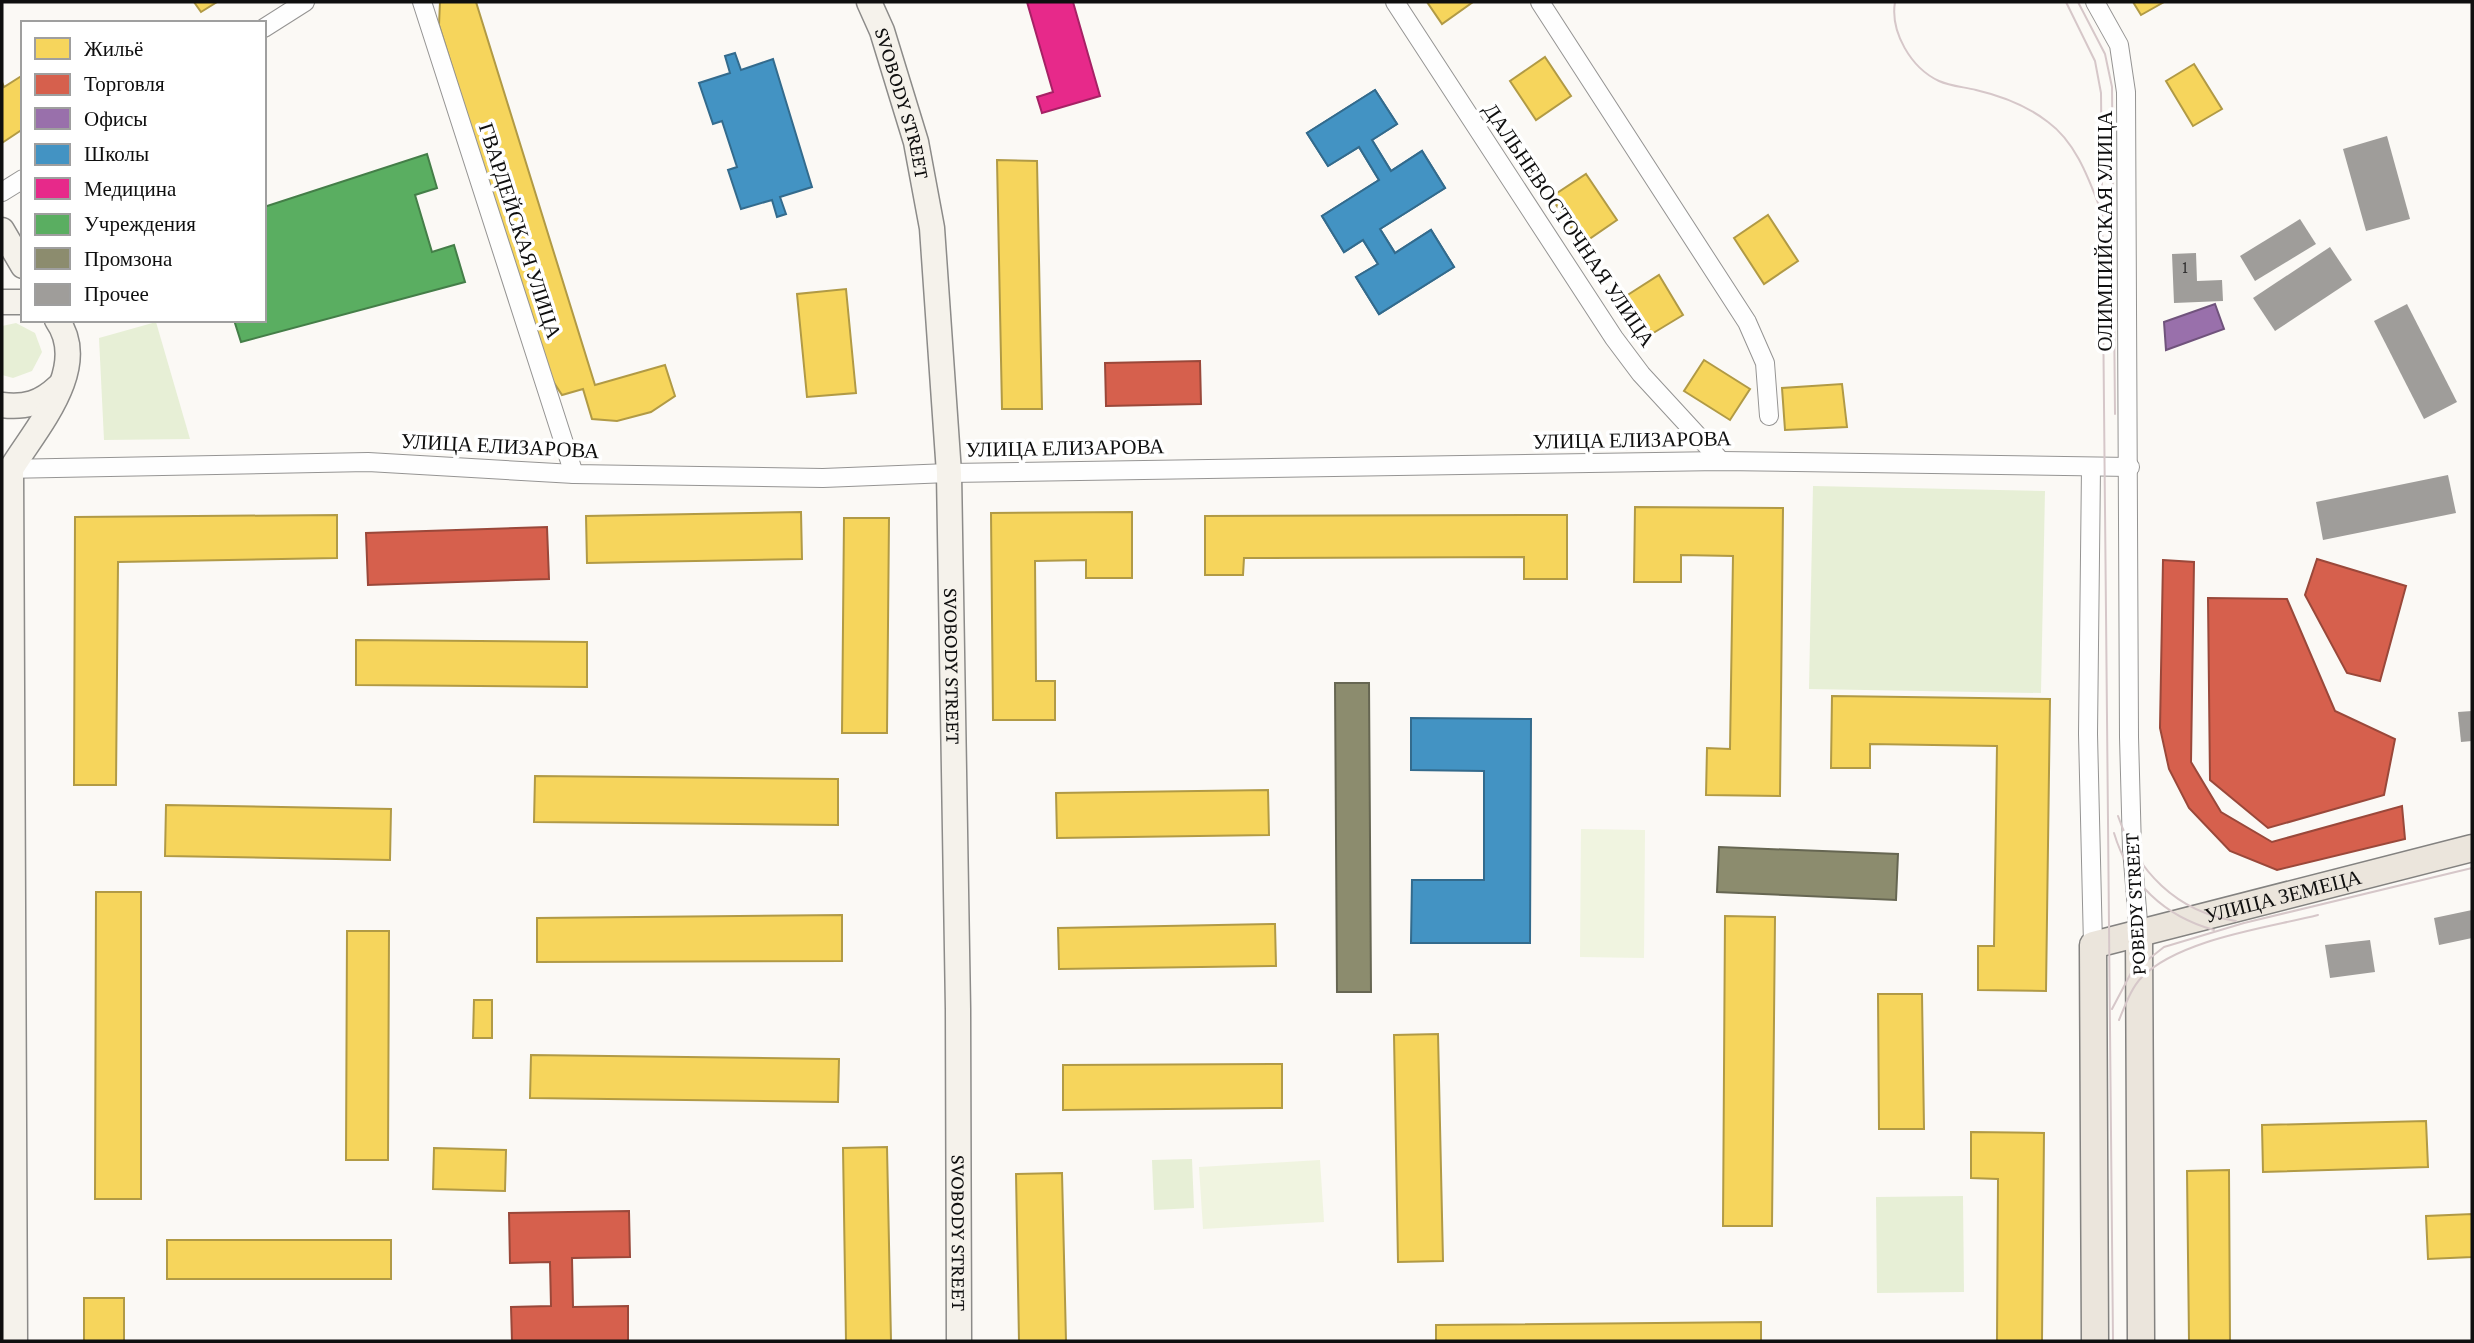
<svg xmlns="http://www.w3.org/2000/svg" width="2474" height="1343" font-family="'Crimson Pro',serif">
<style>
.green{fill:#e7efd6}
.pitch{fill:#f0f4e0}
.homes{fill:#f6d55c;stroke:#b19a45;stroke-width:2}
.shops{fill:#d6604d;stroke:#9a483a;stroke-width:2}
.offices{fill:#9970ab;stroke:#70537c;stroke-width:2}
.schools{fill:#4393c3;stroke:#336b8d;stroke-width:2}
.health{fill:#e7298a;stroke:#a62165;stroke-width:2}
.public{fill:#5aae61;stroke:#447e48;stroke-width:2}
.industry{fill:#8c8c6e;stroke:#666652;stroke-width:2}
.building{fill:#9f9d9a}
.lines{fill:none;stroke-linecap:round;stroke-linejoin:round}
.street-casing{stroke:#959493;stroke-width:20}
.secondary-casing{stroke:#8c8b89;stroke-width:27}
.primary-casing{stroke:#838280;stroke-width:29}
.street{stroke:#fefefe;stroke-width:18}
.secondary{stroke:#f5f2eb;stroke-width:24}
.primary{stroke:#ebe5dc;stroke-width:26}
.tram{stroke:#d6c7c9;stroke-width:2}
.labels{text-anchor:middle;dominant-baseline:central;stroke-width:7;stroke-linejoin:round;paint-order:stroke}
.number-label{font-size:18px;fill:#333232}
.street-label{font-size:21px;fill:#0f0f0f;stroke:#fff}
</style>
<rect width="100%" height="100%" fill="#fbf9f5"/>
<!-- green -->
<g class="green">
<path d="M156 322 190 439 104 440 99 338Z"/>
<path d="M16 323 35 333 42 352 32 371 13 378 2 375V326Z"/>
<path d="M1813 486 2045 491 2041 693 1809 689Z"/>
<path d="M1192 1159 1194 1208 1154 1210 1152 1160Z"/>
<path d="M1963 1196 1964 1292 1877 1293 1876 1197Z"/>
</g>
<!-- pitch -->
<g class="pitch">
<path d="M1581 829 1645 830 1644 958 1580 957Z"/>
<path d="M1320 1160 1324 1222 1203 1229 1199 1167Z"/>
</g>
<!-- homes -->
<g class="homes">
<path d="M194 2H217L201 12Z"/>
<path d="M440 2H476L595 385 665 365 675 396 651 412 617 421 592 419 583 389 562 395 547 372 439 25Z"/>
<path d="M1427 2H1473L1442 24Z"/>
<path d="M2133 2H2164L2141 15Z"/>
<path d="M1545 57 1571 96 1536 120 1510 81Z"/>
<path d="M2194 64 2222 109 2193 126 2166 81Z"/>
<path d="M23 75V129L2 143V82L4 87Z"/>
<path d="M997 160 1037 161 1042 409H1002Z"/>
<path d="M1586 174 1617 220 1582 244 1551 197Z"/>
<path d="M1768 215 1798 261 1764 284 1734 238Z"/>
<path d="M1659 275 1683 315 1650 335 1626 296Z"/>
<path d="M846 289 856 393 807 397 797 294Z"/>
<path d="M1704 360 1750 389 1730 420 1684 391Z"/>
<path d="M1842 384 1847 427 1785 430 1782 388Z"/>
<path d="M1635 507 1783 508 1780 796 1706 795 1707 748 1730 749 1733 556 1681 555V582H1634Z"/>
<path d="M801 512 802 559 587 563 586 516Z"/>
<path d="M1132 512V578H1086V560L1035 561 1036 681H1055V720H993L991 513Z"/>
<path d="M337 515V558L118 562 116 785H74L75 517Z"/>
<path d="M1567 515V579H1524V557L1244 558 1243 575H1205V516Z"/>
<path d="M844 518H889L887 733H842Z"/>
<path d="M356 640 587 642V687L356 685Z"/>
<path d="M1832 696 2050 699 2046 991 1978 990V946H1994L1997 746 1870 744V768H1831Z"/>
<path d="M535 776 838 779V825L534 822Z"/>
<path d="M1268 790 1269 835 1057 838 1056 793Z"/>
<path d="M166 805 391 809 390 860 165 856Z"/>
<path d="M96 892H141V1199H95Z"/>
<path d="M842 915V961L537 962V918Z"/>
<path d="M1725 916 1775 917 1772 1226H1723Z"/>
<path d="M1275 924 1276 966 1059 969 1058 928Z"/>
<path d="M347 931H389L388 1160H346Z"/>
<path d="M1878 994H1922L1924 1129H1879Z"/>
<path d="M474 1000H492V1038H473Z"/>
<path d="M1438 1034 1443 1261 1398 1262 1394 1035Z"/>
<path d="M531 1055 839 1059 838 1102 530 1098Z"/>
<path d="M1282 1064V1108L1063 1110V1065Z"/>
<path d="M2426 1121 2428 1167 2263 1172 2262 1125Z"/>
<path d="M1971 1132 2044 1133 2042 1341H1997L1998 1179 1971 1178Z"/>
<path d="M887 1147 891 1341H846L843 1148Z"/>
<path d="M434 1148 506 1150 505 1191 433 1189Z"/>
<path d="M2229 1170 2230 1341H2189L2187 1171Z"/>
<path d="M1062 1173 1066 1341H1019L1016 1174Z"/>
<path d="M2472 1214V1257L2428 1259 2426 1216Z"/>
<rect x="167" y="1240" width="224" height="39"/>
<rect x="84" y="1298" width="40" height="43"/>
<path d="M1761 1322V1341H1436V1325Z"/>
</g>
<!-- shops -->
<g class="shops">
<path d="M1200 361 1201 404 1106 406 1105 363Z"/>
<path d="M547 527 549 579 368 585 366 533Z"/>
<path d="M2317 559 2406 586 2380 681 2347 673 2305 595Z"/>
<path d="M2163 560 2194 562 2191 762 2221 812 2272 842 2402 806 2405 839 2277 870 2230 851 2189 808 2169 769 2160 728Z"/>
<path d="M2208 598 2287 599 2335 711 2395 739 2384 795 2268 828 2210 780Z"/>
<path d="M629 1211 630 1257 572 1258 573 1307 628 1306V1341H512L511 1307 551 1306 550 1262 510 1263 509 1213Z"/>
</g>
<!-- offices -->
<path class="offices" d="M2215 304 2224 329 2166 350 2164 322Z"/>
<!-- schools -->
<g class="schools">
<path d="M735 53 741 70 773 59 812 187 780 197 786 214 777 217 772 200 741 209 728 170 737 167 722 121 713 124 699 83 730 73 725 56Z"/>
<path d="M1375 90 1397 124 1372 140 1391 171 1422 151 1445 188 1380 229 1395 253 1431 230 1454 267 1379 314 1356 277 1378 264 1363 240 1344 252 1322 216 1379 180 1359 147 1328 166 1307 133Z"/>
<path d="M1375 90 1397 124 1372 140 1391 171 1422 151 1445 188 1380 229 1395 253 1431 230 1454 267 1379 314 1356 277 1378 264 1363 240 1344 252 1322 216 1379 180 1359 147 1328 166 1307 133Z"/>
<path d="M1411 718 1531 719 1530 943H1411L1412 880H1484V771L1411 770Z"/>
</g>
<!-- health -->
<path class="health" d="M1027 2H1073L1100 96 1042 113 1037 97 1053 92Z"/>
<!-- public -->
<path class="public" d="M427 154 437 188 415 195 432 252 454 245 465 282 241 342 234 320H264V207Z"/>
<!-- industry -->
<g class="industry">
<path d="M1335 683H1369L1371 992H1337Z"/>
<path d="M1719 847 1898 854 1896 900 1717 892Z"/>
</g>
<!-- building -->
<g class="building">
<path d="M2387 136 2410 219 2366 231 2343 149Z"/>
<path d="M2300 219 2316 244 2255 281 2240 256Z"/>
<path d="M2330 247 2352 280 2275 331 2253 298Z"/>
<path d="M2196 253 2197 281 2222 280 2223 301 2174 303 2172 254Z"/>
<path d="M2407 304 2457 402 2424 419 2374 321Z"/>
<path d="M2448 475 2456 513 2323 540 2316 502Z"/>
<path d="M2472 711V741L2461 742 2458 712Z"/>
<path d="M2472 910V938L2439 945 2434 918Z"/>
<path d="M2370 940 2375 972 2330 978 2325 945Z"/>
</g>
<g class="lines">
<!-- street casing -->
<g class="street-casing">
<g id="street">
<path d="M422 2 574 474"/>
<path d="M1395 2 1614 338 1641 374 1721 461"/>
<path d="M1540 2 1747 322 1765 363 1769 416"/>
<path d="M2095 2 2119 45 2126 92 2129 737 2132 849 2139 934"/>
<path d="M264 28 305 2"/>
<path d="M2 192 23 179"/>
<path d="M2091 467 2088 734 2093 945"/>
<path d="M3 469 368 462 574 474 823 478 949 473 1721 461 2130 467"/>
</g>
</g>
<!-- secondary casing -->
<g class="secondary-casing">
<g id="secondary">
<path id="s1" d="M869 2 882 31 916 142 932 228 949 473 958 1009 959 1341"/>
<path d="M2 230 23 266"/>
<path d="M2 302H23"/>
<path d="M2 405C25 408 41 403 58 387"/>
<path d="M15 1341 11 469C36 428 91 368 57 320"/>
</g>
</g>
<!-- primary casing -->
<g class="primary-casing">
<g id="primary">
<path d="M2139 934 2141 1341"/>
<path id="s2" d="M2095 1341 2093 945 2472 848"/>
</g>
</g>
<!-- street -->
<use href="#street" class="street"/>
<!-- secondary -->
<use href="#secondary" class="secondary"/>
<!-- primary -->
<use href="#primary" class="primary"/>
<!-- tram -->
<g class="tram">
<path d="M1895 2C1890 32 1911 68 1939 81 1950 86 1964 87 1976 90 2002 96 2026 105 2048 122 2074 141 2087 174 2098 203"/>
<path d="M2066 2 2095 61 2101 93 2113 1341"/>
<path d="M2078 2 2105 54 2112 87 2115 414"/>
<path d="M2118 816C2137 871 2176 912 2236 921"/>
<path d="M2114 833C2129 883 2164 916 2214 930"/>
<path d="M2112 1009 2131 973 2164 947 2244 923 2472 868"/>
<path d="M2119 1020C2125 1006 2131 988 2142 977 2180 939 2267 928 2318 915"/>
</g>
</g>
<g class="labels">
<!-- number labels -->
<g class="number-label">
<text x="2185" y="267">1</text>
</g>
<!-- street labels -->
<g class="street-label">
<text stroke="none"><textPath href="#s1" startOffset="107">SVOBODY STREET</textPath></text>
<text transform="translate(1569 225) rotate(56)">ДАЛЬНЕВОСТОЧНАЯ УЛИЦА</text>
<text transform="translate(520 231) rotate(72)">ГВАРДЕЙСКАЯ УЛИЦА</text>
<text transform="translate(2105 231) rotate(-90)">ОЛИМПИЙСКАЯ УЛИЦА</text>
<text transform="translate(1632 440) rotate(-1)">УЛИЦА ЕЛИЗАРОВА</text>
<text transform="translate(500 446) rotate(3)">УЛИЦА ЕЛИЗАРОВА</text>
<text transform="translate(1065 448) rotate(-1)">УЛИЦА ЕЛИЗАРОВА</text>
<text stroke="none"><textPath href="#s1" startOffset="674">SVOBODY STREET</textPath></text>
<text stroke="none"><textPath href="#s2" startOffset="592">УЛИЦА ЗЕМЕЦА</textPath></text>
<text transform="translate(2135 904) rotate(-93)">POBEDY STREET</text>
<text stroke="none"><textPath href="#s1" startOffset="1241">SVOBODY STREET</textPath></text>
</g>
</g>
<!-- border -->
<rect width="2474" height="1343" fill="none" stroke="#0f0f0f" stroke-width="7"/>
<!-- legend -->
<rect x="21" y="21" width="245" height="301" fill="#ffffff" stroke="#9f9f9f" stroke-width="2"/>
<rect x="35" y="38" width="35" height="21" fill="#f6d55c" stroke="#9f9f9f" stroke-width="2"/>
<text x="84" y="56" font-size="21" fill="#0f0f0f">Жильё</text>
<rect x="35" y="74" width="35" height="21" fill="#d6604d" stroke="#9f9f9f" stroke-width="2"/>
<text x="84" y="91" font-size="21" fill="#0f0f0f">Торговля</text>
<rect x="35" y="108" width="35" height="21" fill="#9970ab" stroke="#9f9f9f" stroke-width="2"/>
<text x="84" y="126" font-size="21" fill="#0f0f0f">Офисы</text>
<rect x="35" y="144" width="35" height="21" fill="#4393c3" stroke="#9f9f9f" stroke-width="2"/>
<text x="84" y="161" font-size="21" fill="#0f0f0f">Школы</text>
<rect x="35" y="178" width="35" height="21" fill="#e7298a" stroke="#9f9f9f" stroke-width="2"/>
<text x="84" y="196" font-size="21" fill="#0f0f0f">Медицина</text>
<rect x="35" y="214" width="35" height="21" fill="#5aae61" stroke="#9f9f9f" stroke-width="2"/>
<text x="84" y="231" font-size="21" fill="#0f0f0f">Учреждения</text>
<rect x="35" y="248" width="35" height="21" fill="#8c8c6e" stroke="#9f9f9f" stroke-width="2"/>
<text x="84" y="266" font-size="21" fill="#0f0f0f">Промзона</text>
<rect x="35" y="284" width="35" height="21" fill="#9f9d9a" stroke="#9f9f9f" stroke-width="2"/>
<text x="84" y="301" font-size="21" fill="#0f0f0f">Прочее</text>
</svg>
